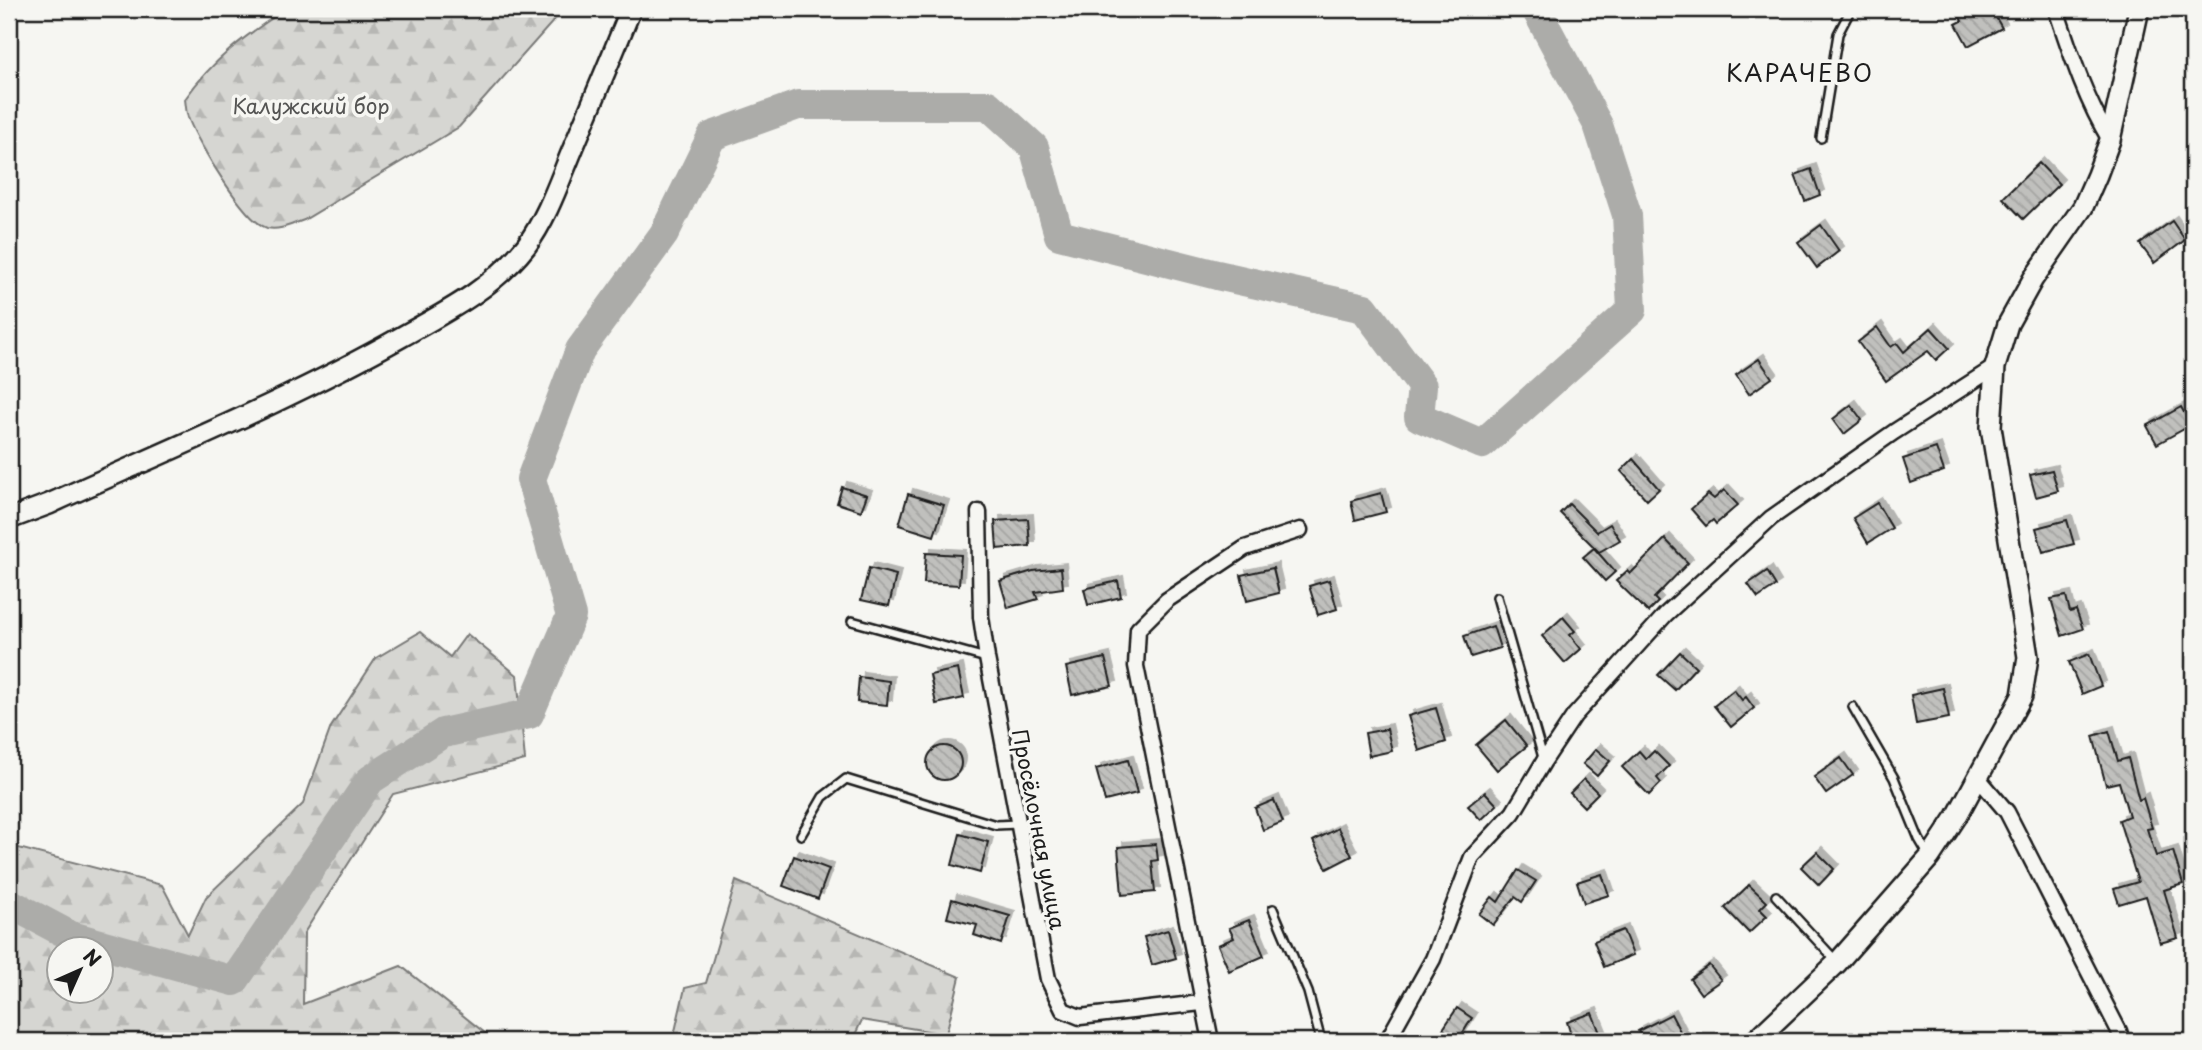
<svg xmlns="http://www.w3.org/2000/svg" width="2202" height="1050" font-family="'Playpen Sans',sans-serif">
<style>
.forest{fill:url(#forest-firs);stroke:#797977;stroke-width:2;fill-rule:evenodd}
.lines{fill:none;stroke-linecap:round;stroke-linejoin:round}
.river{stroke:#acaca9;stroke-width:30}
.building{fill:url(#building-back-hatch);stroke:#1c1c1c;stroke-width:2;filter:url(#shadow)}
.lane-casing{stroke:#1c1c1c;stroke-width:12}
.street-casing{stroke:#1c1c1c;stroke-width:19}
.secondary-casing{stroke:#1c1c1c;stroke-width:24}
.lane{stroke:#f6f6f2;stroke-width:7}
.street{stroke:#f6f6f2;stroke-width:14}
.secondary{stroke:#f6f6f2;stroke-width:19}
.labels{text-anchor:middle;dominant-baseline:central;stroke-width:7;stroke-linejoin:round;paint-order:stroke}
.park-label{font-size:21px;fill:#545453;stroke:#f6f6f2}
.street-label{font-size:21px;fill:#1c1c1c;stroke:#f6f6f2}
.quarter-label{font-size:24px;letter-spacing:2px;fill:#1c1c1c;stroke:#f6f6f2}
</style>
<defs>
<pattern id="forest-firs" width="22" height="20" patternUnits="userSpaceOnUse" patternTransform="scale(1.75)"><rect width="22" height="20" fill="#d6d6d2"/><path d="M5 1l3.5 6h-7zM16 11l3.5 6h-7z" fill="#b7b7b4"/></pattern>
<pattern id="building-back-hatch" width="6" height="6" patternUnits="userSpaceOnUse" patternTransform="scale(1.75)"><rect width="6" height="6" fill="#c0c0bd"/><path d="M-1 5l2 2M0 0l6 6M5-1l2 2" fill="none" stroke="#a4a4a2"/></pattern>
<filter id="shadow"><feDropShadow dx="5" dy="-5" stdDeviation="0" flood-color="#0004"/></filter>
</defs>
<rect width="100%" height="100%" fill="#f6f6f2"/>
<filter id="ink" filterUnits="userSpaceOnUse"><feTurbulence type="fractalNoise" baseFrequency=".0143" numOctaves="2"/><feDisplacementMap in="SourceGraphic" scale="14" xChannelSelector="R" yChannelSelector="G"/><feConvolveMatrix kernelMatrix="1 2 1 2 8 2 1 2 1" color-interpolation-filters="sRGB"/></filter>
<g filter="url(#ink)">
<!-- forest -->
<g class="forest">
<path d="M286 9H564L459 127 304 220C292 224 280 231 267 228 245 222 198 143 189 120 186 114 186 106 185 99 213 59 246 35 286 9Z"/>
<path d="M420 632 450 657 467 634 517 675 525 760 393 794 304 933 303 1004 401 966 495 1041H9V854L15 847 162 885 188 935 206 897 303 804 331 727 376 658ZM60 948H102V990H60Z"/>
<path d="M736 881 960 977 946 1034 862 1020 852 1041 673 1040 685 988 706 983Z"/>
</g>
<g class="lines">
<!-- river -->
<path class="river" d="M9 903 71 936 234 981 370 780 443 733 529 714 571 616 531 479 580 350 664 234 712 136 798 105H988L1034 147 1059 235 1217 275 1364 308 1422 386 1419 417 1482 444 1632 310 1627 215 1598 125 1536 9"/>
</g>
<!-- building -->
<g class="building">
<path d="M1966 9H1991L2002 28 1968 46 1956 24 1962 21 1958 13Z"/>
<path d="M2039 163 2059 184 2023 219 2003 198Z"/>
<path d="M1811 169 1820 195 1805 201 1795 175Z"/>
<path d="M2172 221 2185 240 2154 263 2140 244Z"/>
<path d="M1821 225 1839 251 1817 268 1798 242Z"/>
<path d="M1877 327 1891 347 1897 343 1904 352 1931 328 1949 348 1936 360 1928 351 1886 381 1858 342Z"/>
<path d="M1759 359 1772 378 1749 394 1736 375Z"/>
<path d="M1851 405 1862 420 1844 434 1833 419Z"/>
<path d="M2181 407 2191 425 2157 444 2147 426Z"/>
<path d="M1936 448 1944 471 1911 483 1903 459Z"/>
<path d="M1633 459 1659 489 1647 500 1621 471Z"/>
<path d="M2052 470 2058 491 2036 497 2030 475Z"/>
<path d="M842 487 867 495 861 511 837 503Z"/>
<path d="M1724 490 1738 505 1716 524 1713 520 1706 526 1691 509 1708 494 1714 499Z"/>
<path d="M1381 493 1386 512 1355 520 1351 501Z"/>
<path d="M908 494 944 505 934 536 899 525Z"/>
<path d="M1877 503 1892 528 1868 543 1853 518Z"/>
<path d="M1569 504 1597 532 1610 524 1620 540 1599 552 1560 513Z"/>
<path d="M1028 519 1030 546 997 549 995 521Z"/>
<path d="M2067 520 2074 544 2043 552 2036 528Z"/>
<path d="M1665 539 1688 563 1654 598 1658 602 1648 612 1616 581 1627 571 1630 574Z"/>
<path d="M1594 548 1615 572 1605 581 1583 557Z"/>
<path d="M926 553 961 555 959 585 924 583Z"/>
<path d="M869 568 896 575 889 606 861 600Z"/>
<path d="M1061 568 1063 588 1035 592 1038 599 1008 608 1000 581 1033 571Z"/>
<path d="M1273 568 1279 593 1247 601 1241 575Z"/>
<path d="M1767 571 1776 586 1758 598 1748 584Z"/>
<path d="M1329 580 1337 609 1318 615 1309 586Z"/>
<path d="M1118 581 1121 597 1088 605 1084 589Z"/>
<path d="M2066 596 2070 612 2076 610 2083 629 2062 636 2051 599Z"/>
<path d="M1563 617 1575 631 1570 635 1581 649 1565 663 1542 636Z"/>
<path d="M1493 626 1500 648 1471 657 1464 636Z"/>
<path d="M1680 652 1696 667 1675 690 1658 675Z"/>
<path d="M2089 654 2101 686 2082 694 2069 662Z"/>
<path d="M1105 658 1112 686 1072 695 1066 667Z"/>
<path d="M958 669 964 698 936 704 930 675Z"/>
<path d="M859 677 889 681 887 705 857 702Z"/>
<path d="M1943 688 1949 718 1916 724 1911 695Z"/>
<path d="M1734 690 1742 700 1746 697 1754 708 1731 727 1714 706Z"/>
<path d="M1436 708 1446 742 1419 751 1408 716Z"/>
<path d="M1506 720 1527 746 1497 770 1476 745Z"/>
<path d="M1387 729 1392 751 1369 756 1365 733Z"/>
<path d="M2109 731 2118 761 2128 758 2139 800 2143 798 2152 828 2147 829 2156 856 2173 851 2183 884 2164 890 2178 938 2160 943 2146 896 2119 904 2114 889 2138 882 2119 820 2129 816 2119 782 2106 785 2093 736Z"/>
<circle cx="944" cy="763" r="17"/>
<path d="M1596 749 1610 761 1597 776 1583 764Z"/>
<path d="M1639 751 1646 759 1654 751 1669 766 1657 778 1661 783 1649 795 1622 767Z"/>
<path d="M1841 758 1853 775 1826 794 1814 777Z"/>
<path d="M1128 760 1137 793 1105 801 1096 769Z"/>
<path d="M1584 779 1598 793 1584 807 1570 793Z"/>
<path d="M1485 792 1497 805 1481 820 1468 806Z"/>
<path d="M1274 800 1283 822 1263 830 1255 808Z"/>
<path d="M1338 828 1352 856 1327 869 1313 841Z"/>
<path d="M960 834 988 842 980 873 952 865Z"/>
<path d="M1156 844 1158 860 1152 861 1155 892 1122 895 1118 847Z"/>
<path d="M1817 852 1834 869 1819 885 1801 867Z"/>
<path d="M794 856 829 869 818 899 783 886Z"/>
<path d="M1518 870 1536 881 1522 902 1515 897 1493 925 1479 914 1492 897 1498 902Z"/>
<path d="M1602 874 1609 895 1584 903 1577 882Z"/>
<path d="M1749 885 1767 902 1760 909 1767 916 1749 933 1725 908Z"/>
<path d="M952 899 1010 916 1001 944 974 935 977 925 947 918Z"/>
<path d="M1249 920 1264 956 1229 971 1218 945 1234 938 1229 928Z"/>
<path d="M1168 930 1176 958 1152 965 1144 937Z"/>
<path d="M1623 930 1633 955 1604 967 1594 941Z"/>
<path d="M1709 965 1721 980 1701 994 1690 979Z"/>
<path d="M1457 1008 1472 1018 1459 1039 1443 1029Z"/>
<path d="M1592 1013 1602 1038 1594 1041H1573L1567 1022Z"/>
<path d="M1671 1014 1685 1041H1643L1638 1031Z"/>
</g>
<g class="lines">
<!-- lane casing -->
<g class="lane-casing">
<g id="lane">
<path d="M1821 138 1838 34 1851 9"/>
<path d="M1497 597 1544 761"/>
<path d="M852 621 986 658"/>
<path d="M1853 707 1894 778 1919 839 1929 856"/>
<path d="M801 835 823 797 846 779 996 825 1018 824"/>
<path d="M1776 896 1837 962"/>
<path d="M1273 909 1308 992 1321 1041"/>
</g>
</g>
<!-- street casing -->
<g class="street-casing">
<g id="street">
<path d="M2056 9C2071 54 2085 99 2110 140"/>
<path d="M979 512 981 617 987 658 1048 979 1063 1010 1080 1017 1201 1003"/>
<path d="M1979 779 2007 812 2119 1031 2122 1041"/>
<path d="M1211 1041 1136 666 1138 629 1167 600 1245 548 1300 530"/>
<path d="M1387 1041 1433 959 1472 857 1513 813 1544 761 1574 716 1666 614 1771 518 1894 432 1995 367"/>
</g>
</g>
<!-- secondary casing -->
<g class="secondary-casing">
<g id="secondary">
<path d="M9 519 49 504C168 450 290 400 403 336 448 311 494 287 526 246 547 218 559 182 572 151 592 103 612 56 631 9"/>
<path d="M1755 1041 1837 963 1930 857 1957 816 2022 696 2028 657 1991 427 1995 367 2008 324 2033 279 2083 207 2097 175 2110 140 2139 9"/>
</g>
</g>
<!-- lane -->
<use href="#lane" class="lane"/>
<!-- street -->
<use href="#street" class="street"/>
<!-- secondary -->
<use href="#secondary" class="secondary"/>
</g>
</g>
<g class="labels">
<!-- park labels -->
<g class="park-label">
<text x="311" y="105">Калужский бор</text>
</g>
<!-- street labels -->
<g class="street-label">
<text transform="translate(1040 829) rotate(79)">Просёлочная улица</text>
</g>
<!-- quarter labels -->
<g class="quarter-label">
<text x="1800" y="72">КАРАЧЕВО</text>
</g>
</g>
<!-- margin -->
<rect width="2202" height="1050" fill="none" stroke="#f6f6f2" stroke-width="35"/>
<rect x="18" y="18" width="2167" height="1015" fill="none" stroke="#1c1c1c" stroke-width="2.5" filter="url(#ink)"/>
<!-- north arrow -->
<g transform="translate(80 970) rotate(45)"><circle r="33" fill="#f6f6f2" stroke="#9f9f9c" stroke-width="2"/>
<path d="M0-5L12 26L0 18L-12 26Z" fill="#1c1c1c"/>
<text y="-10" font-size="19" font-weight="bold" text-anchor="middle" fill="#1c1c1c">N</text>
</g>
</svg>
